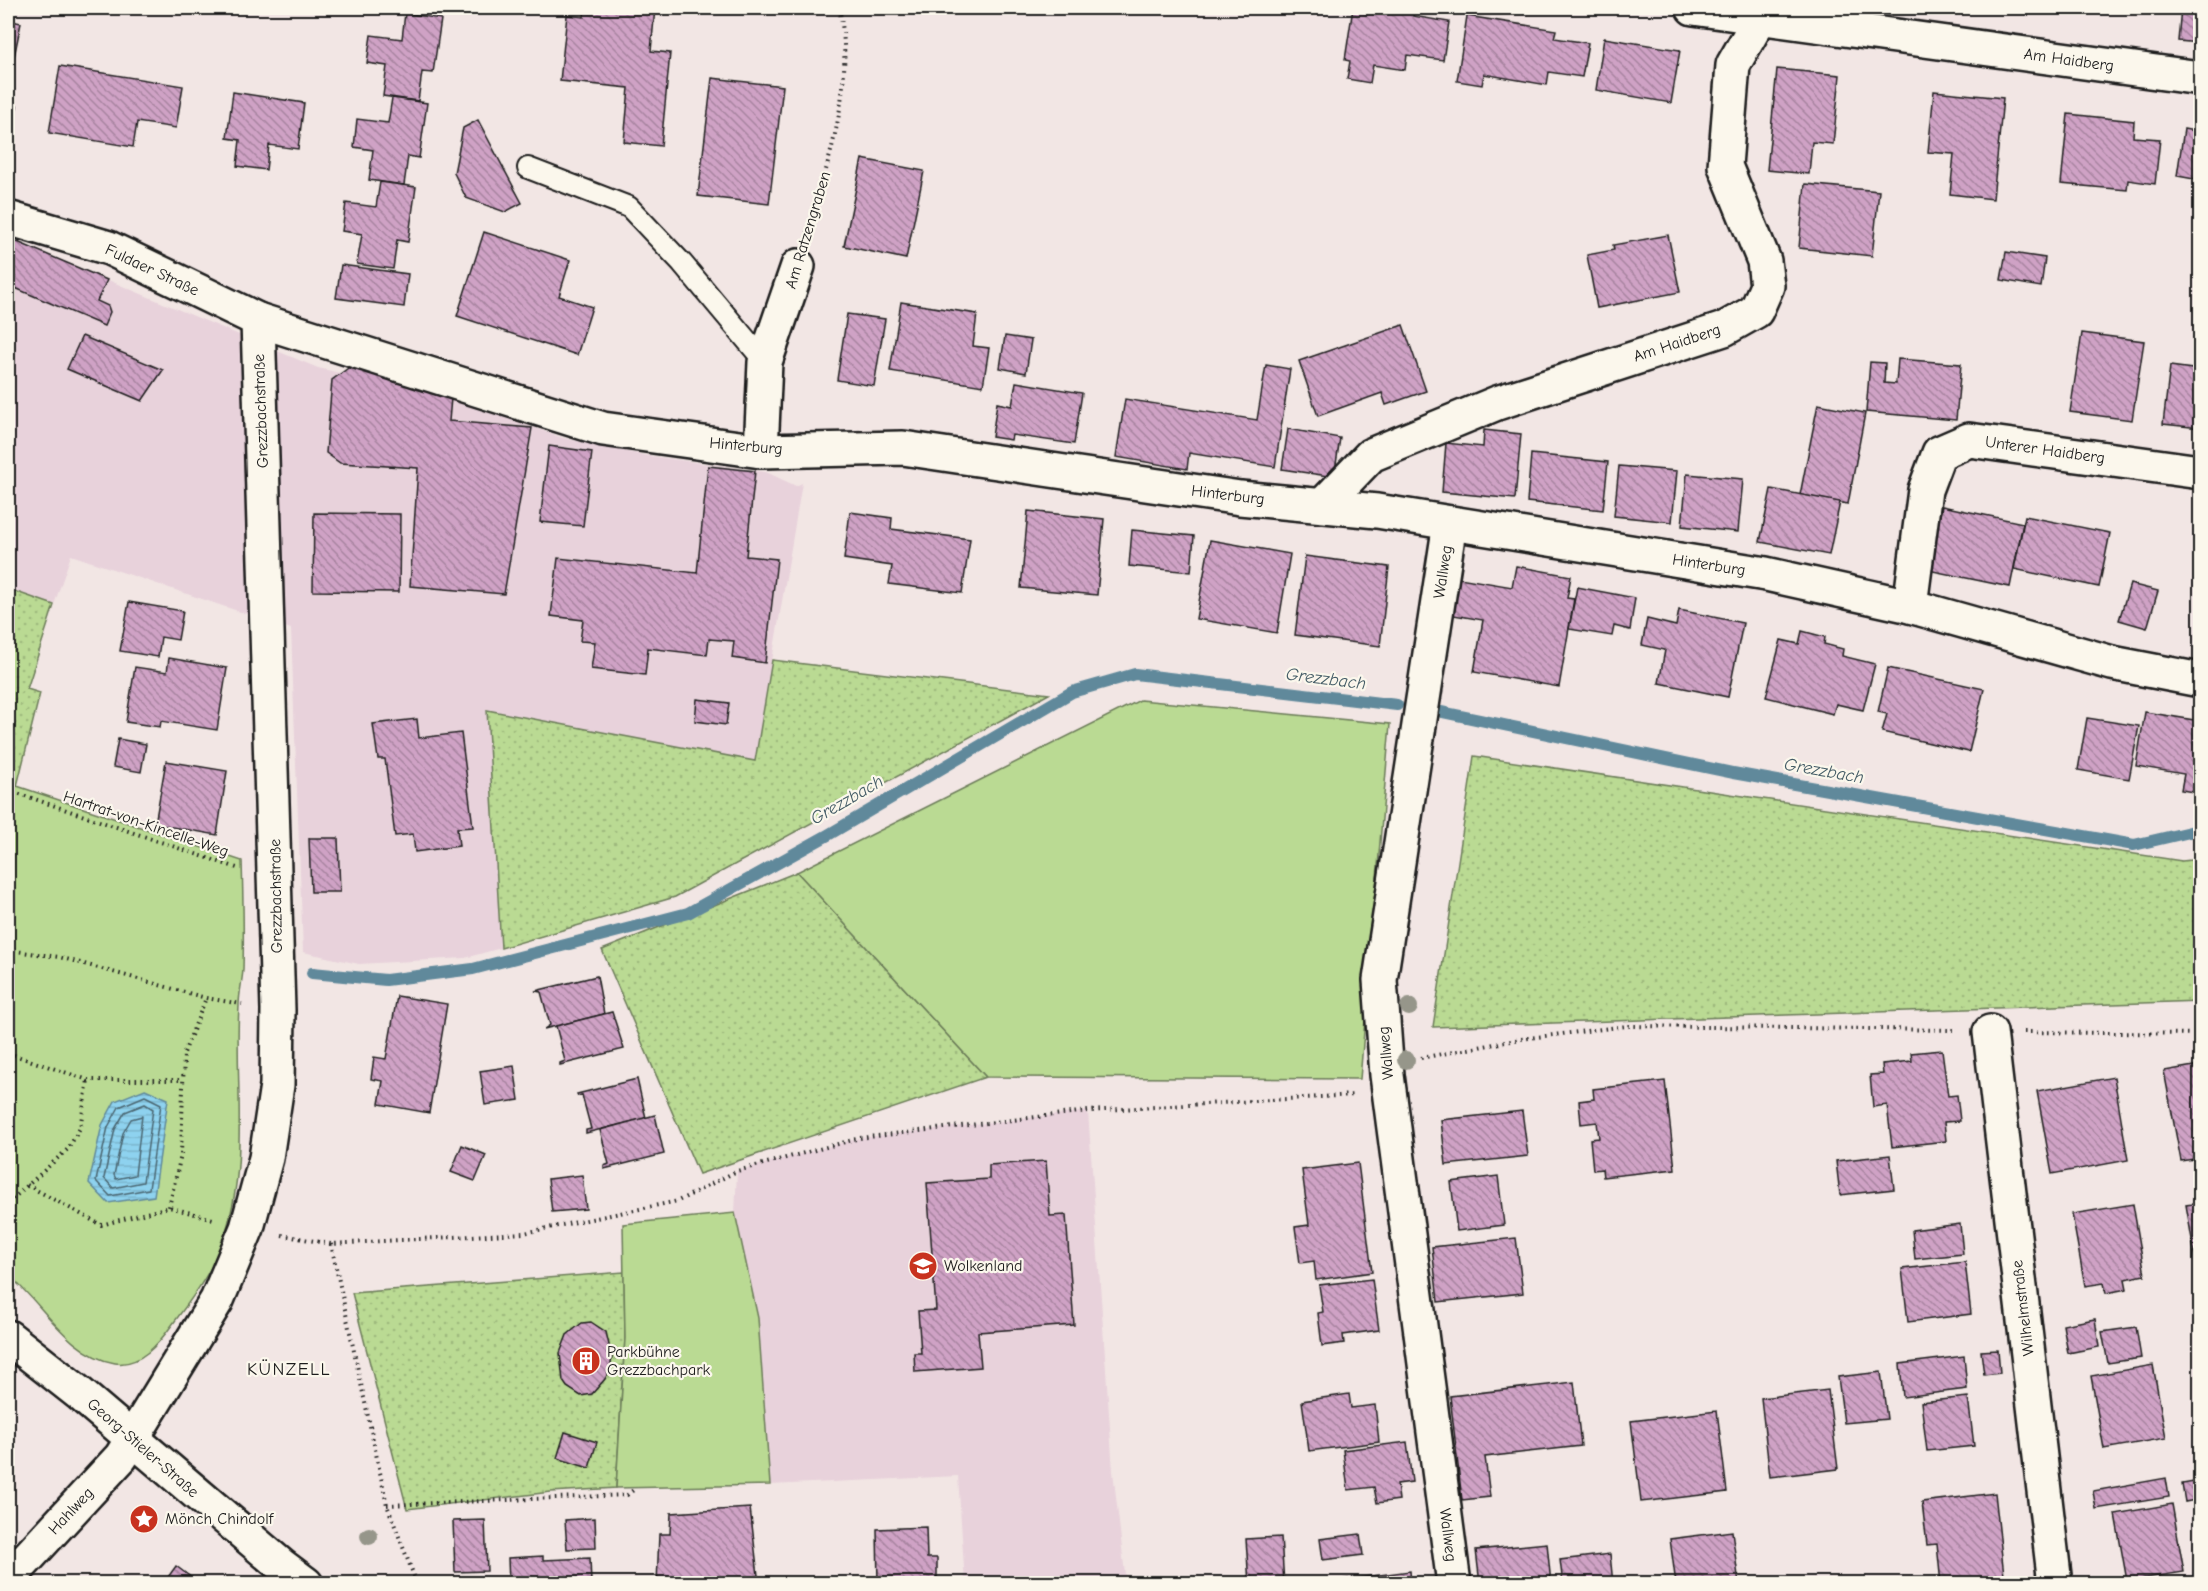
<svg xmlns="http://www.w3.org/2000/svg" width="2208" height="1591" font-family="'Comic Neue',sans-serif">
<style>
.built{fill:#e8d2db}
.grass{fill:url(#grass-dots);stroke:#6b7b58;stroke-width:1.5}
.park{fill:#bada93;stroke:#6b7b58;stroke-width:1.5}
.water{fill:url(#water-rules);stroke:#60899b;stroke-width:1.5}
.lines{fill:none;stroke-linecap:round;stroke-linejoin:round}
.shore{stroke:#4a6570;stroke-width:1.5}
.stream{stroke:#60899b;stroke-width:12}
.building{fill:url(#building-back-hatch);stroke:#1c1c1c;stroke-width:1.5}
.lane-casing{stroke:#1c1c1c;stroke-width:24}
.street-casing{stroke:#1c1c1c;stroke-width:38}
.secondary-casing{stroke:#1c1c1c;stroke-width:38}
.path{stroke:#1c1c1c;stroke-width:4;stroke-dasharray:1.5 4.5;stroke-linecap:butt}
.lane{stroke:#fbf7ec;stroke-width:20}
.street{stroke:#fbf7ec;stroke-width:33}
.secondary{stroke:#fbf7ec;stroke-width:33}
.tree{fill:#96968a}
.labels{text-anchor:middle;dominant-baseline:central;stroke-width:4.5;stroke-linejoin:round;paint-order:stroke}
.street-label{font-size:16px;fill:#1c1c1c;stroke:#fbf7ec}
.poi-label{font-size:16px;fill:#1c1c1c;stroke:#fbf7ec;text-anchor:start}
.water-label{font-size:18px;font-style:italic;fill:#445c66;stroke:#fbf7ec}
.neighbourhood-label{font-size:18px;letter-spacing:1.5px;fill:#1c1c1c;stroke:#fbf7ec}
</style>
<defs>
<pattern id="grass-dots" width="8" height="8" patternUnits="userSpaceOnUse" patternTransform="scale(1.5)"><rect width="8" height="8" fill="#bada93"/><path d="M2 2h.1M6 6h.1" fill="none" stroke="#9fba7e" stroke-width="1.8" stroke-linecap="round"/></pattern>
<pattern id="water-rules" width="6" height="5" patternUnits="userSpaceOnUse" patternTransform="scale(1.5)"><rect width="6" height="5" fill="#8ed2ef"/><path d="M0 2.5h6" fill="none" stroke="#7ab4cc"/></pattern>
<pattern id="building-back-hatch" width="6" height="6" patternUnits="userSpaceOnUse" patternTransform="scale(1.5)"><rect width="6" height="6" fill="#cfa2c5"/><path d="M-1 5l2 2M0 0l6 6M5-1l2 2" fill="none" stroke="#a7839f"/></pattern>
</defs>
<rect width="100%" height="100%" fill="#f2e6e4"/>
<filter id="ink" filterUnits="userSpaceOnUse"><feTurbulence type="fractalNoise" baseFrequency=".0167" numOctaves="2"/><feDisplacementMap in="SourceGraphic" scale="12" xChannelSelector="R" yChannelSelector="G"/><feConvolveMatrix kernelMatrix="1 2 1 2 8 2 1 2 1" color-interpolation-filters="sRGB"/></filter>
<g filter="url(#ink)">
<!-- built -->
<g class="built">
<path d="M8 238 318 368 449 397 563 438 643 455 766 472 796 486 802 483 755 761 487 711 501 948 465 958 359 964 303 952 291 629 71 555 54 605 8 589Z"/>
<path d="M1088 1111 1113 1471 1126 1583H965L958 1476 770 1485 758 1318 735 1213 737 1171 860 1138Z"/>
</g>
<!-- grass -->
<g class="grass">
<path d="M8 589 54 605 27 689 40 693 17 786 8 783Z"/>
<path d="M772 660 1049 694 675 897 501 948 487 710 755 761Z"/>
<path d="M1474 756 2182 861 2200 859V1001L1433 1027Z"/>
<path d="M797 872 986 1077 699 1174 602 950Z"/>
<path d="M624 1272 625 1338 616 1488 551 1492 407 1509 352 1293Z"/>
</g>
<!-- park -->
<g class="park">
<path d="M1140 700 1390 724 1360 1079 986 1077 797 872Z"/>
<path d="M8 783 242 861C243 897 244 934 243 970 242 982 239 994 239 1006 234 1089 252 1173 218 1253 207 1279 189 1302 172 1325 159 1343 140 1367 115 1363 68 1355 42 1302 8 1275Z"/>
<path d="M735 1213 758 1318 770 1485 616 1488 625 1338 623 1224Z"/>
</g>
<!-- water -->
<path class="water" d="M145 1089 168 1099 154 1196 108 1203 89 1183 102 1125 115 1101Z"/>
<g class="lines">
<!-- shore -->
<g class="shore">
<path d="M145 1096 161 1104 149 1189 110 1196 96 1181 108 1127 119 1107Z"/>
<path d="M145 1104 153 1109 143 1182 113 1188 104 1178 115 1129 125 1112Z"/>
<path d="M142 1116 135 1175 116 1179 114 1175 123 1133 131 1119Z"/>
</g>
<!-- stream -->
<g class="stream">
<path d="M1442 712 1733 773 2134 845 2194 831 2200 827"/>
<path d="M312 973 386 980 473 969 688 913 828 835 1072 692 1135 674 1397 705"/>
</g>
</g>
<!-- building -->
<g class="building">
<path d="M585 8H655L651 51 670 53 661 146 624 142 629 88 560 81 567 15 584 17Z"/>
<path d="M1353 8H1415L1413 16 1449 22 1443 60 1407 55 1405 70 1373 65 1370 83 1347 79 1350 61 1345 60Z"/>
<path d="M2181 8H2200V43L2178 41Z"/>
<path d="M405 13 441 19 433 73 422 72 418 101 383 96 387 66 367 63 371 35 402 39Z"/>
<path d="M1467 16 1556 30 1554 38 1588 43 1582 77 1549 72 1547 85 1484 74 1482 85 1457 81Z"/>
<path d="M8 20 21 23 8 86Z"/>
<path d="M1604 38 1680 50 1671 103 1596 90Z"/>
<path d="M60 66 183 86 176 128 137 122 133 147 49 133Z"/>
<path d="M1777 69 1840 75 1833 144 1812 142 1809 174 1767 170Z"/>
<path d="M712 78 783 86 769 204 698 196Z"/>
<path d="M1934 91 2003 98 1993 199 1950 194 1954 154 1928 152Z"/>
<path d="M233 92 304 103 298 149 269 145 266 170 237 166 240 140 227 138Z"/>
<path d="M392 98 427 103 419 158 408 156 404 185 369 180 373 150 354 147 357 119 388 123Z"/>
<path d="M8 104 17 106 10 138H8Z"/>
<path d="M2068 114 2134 121 2133 137 2160 139 2155 184 2128 180 2127 190 2061 184Z"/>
<path d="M478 120 522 203 505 212 466 198 454 173 463 128Z"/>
<path d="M2184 129 2200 132V180L2177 176Z"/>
<path d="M862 159 924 171 906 259 844 246Z"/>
<path d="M380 182 416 187 408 242 397 240 393 269 357 264 362 234 342 231 346 203 376 207Z"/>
<path d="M1805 184 1879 191 1872 256 1799 248Z"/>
<path d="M484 232 570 260 559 296 592 307 577 355 457 316Z"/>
<path d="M1668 235 1680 292 1597 308 1587 255 1614 250 1613 245Z"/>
<path d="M8 238 107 280 97 301 108 306 110 312 104 326 8 285Z"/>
<path d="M2006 252 2045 258 2041 287 2001 280Z"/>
<path d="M341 265 408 274 404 307 336 298Z"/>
<path d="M901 302 977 314 973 346 989 348 983 386 890 371Z"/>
<path d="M847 314 885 319 874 386 837 380Z"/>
<path d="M1403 325 1426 391 1386 405 1382 393 1318 416 1299 361Z"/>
<path d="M2082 333 2144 341 2132 420 2070 412Z"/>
<path d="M82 336 163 370 142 401 67 369Z"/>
<path d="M1005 336 1031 340 1026 373 1000 368Z"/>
<path d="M1898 359 1961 364 1956 420 1866 412 1870 362 1885 363 1884 383 1896 384Z"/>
<path d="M1266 365 1290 369 1275 467 1189 453 1187 469 1116 457 1125 399 1257 420Z"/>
<path d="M351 366 451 398 449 421 532 428 504 594 410 586 418 468 340 463 326 453 332 380Z"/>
<path d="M2170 366 2200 370V428L2163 424Z"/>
<path d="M1016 382 1082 393 1074 444 1012 435 1011 440 992 437 997 403 1012 406Z"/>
<path d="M1818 404 1865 413 1848 504 1800 495Z"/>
<path d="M1288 429 1340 438 1334 477 1282 469Z"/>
<path d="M1484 430 1521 434 1515 499 1442 492 1446 443 1483 447Z"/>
<path d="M549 446 592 452 583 526 540 522Z"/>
<path d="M1531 454 1608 462 1603 510 1527 502Z"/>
<path d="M708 466 755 471 746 556 777 559 765 663 732 658 734 641 709 639 707 655 648 648 645 675 591 669 595 642 580 641 583 620 551 616 558 558 697 573Z"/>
<path d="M1619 466 1677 471 1672 522 1614 516Z"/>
<path d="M1687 474 1743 479 1738 532 1682 526Z"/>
<path d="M1771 489 1840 502 1829 555 1760 542Z"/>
<path d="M1942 506 2023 523 2010 587 1928 570Z"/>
<path d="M1028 511 1104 519 1097 595 1021 588Z"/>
<path d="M850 512 892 518 891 529 970 539 962 593 889 584 892 566 844 559Z"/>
<path d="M314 513 400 514 399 592 313 591Z"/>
<path d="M2025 516 2110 533 2099 587 2014 569Z"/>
<path d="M1132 530 1194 536 1191 572 1129 566Z"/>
<path d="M1210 540 1290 554 1277 633 1196 619Z"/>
<path d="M1305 556 1389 567 1380 646 1295 635Z"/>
<path d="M1516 566 1571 576 1567 598 1574 599 1559 687 1474 672 1483 620 1442 613 1448 576 1512 587Z"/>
<path d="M2130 584 2158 591 2147 628 2119 620Z"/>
<path d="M1577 587 1635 598 1630 630 1614 626 1612 636 1569 629Z"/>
<path d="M129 602 183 611 178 640 161 637 158 657 120 651Z"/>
<path d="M1679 610 1743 623 1728 697 1659 683 1665 650 1642 645 1647 619 1676 626Z"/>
<path d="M1802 631 1825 637 1824 644 1843 649 1842 656 1875 664 1863 710 1836 704 1833 714 1766 697 1781 640 1799 644Z"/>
<path d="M169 658 227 668 217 730 161 721 160 727 126 722 135 667 167 672Z"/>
<path d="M1888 668 1984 689 1969 752 1882 732 1887 714 1878 712Z"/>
<path d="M697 699 729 703 726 725 695 721Z"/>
<path d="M2145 712 2200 721V793L2181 790 2184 774 2136 766Z"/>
<path d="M2087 718 2139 726 2129 779 2078 770Z"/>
<path d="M417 719 419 738 461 733 473 827 457 828 459 846 415 852 413 834 395 836 385 759H378L373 724Z"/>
<path d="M118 739 146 744 141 772 113 767Z"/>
<path d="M166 761 227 771 217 835 155 824Z"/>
<path d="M309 838H338L340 892H311Z"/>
<path d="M597 976 604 1014 544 1029 550 1025 541 992 535 991Z"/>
<path d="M397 996 447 1004 429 1113 379 1104 383 1081 371 1079 374 1057 386 1059Z"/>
<path d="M612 1012 624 1049 560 1065V1063L565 1061 556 1026Z"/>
<path d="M1942 1050 1948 1096 1957 1095 1960 1121 1944 1122 1946 1141 1892 1147 1887 1105 1873 1107 1870 1075 1883 1074 1882 1064 1912 1061 1911 1053Z"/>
<path d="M2200 1065V1158L2181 1161 2164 1071Z"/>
<path d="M514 1066 519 1100 485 1105 480 1071Z"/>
<path d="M2114 1077 2128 1160 2052 1174 2037 1091Z"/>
<path d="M637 1079 646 1118 586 1133V1130L591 1129 582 1095 578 1096 577 1094Z"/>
<path d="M1665 1081 1675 1169 1603 1177 1602 1169 1593 1170 1590 1139 1599 1138 1597 1122 1581 1124 1579 1101 1594 1099 1593 1089Z"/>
<path d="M1522 1111 1528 1156 1446 1165 1441 1120Z"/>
<path d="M655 1115 664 1154 604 1169V1166L609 1164 600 1130Z"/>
<path d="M462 1145 486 1155 475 1181 451 1172Z"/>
<path d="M1890 1155 1894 1189 1840 1195 1836 1161Z"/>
<path d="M1046 1161 1050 1216 1066 1215 1074 1325 978 1332 981 1367 915 1372 914 1353H921L918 1311 936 1310 927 1183 989 1179V1165Z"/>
<path d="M1358 1163 1372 1272 1316 1280 1314 1261 1300 1263 1295 1227 1309 1225 1302 1170Z"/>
<path d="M582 1175 586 1209 552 1212 548 1179Z"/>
<path d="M1498 1176 1504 1225 1457 1231 1451 1182Z"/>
<path d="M2200 1203V1273L2198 1274 2186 1205Z"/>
<path d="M2133 1204 2145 1275 2125 1279 2127 1289 2106 1293 2104 1283 2085 1286 2072 1214Z"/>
<path d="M1960 1224 1963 1254 1915 1259 1912 1230Z"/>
<path d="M1516 1238 1523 1293 1438 1302 1432 1247Z"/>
<path d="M1965 1262 1971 1314 1908 1322 1902 1269Z"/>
<path d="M1372 1279 1379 1330 1343 1335 1344 1343 1322 1346 1318 1313 1323 1312 1319 1285Z"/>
<path d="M2095 1319 2099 1347 2068 1353 2063 1325Z"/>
<path d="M591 1322 606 1332 612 1358 610 1369 605 1379 592 1394 581 1396 567 1387 563 1381 560 1353 567 1335 573 1330 582 1323Z"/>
<path d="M2136 1327 2141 1358 2108 1363 2102 1332Z"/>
<path d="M1998 1350 2000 1373 1984 1375 1981 1351Z"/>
<path d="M1964 1356 1967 1389 1903 1397 1900 1364Z"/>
<path d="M2153 1365 2166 1438 2104 1449 2091 1376Z"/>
<path d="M1881 1372 1887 1419 1844 1423 1838 1377Z"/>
<path d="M1574 1382 1581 1446 1485 1457 1490 1497 1462 1500 1450 1396Z"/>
<path d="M1828 1390 1838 1469 1770 1477 1761 1398Z"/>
<path d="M1349 1394 1351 1408 1375 1405 1379 1442 1309 1451 1302 1401Z"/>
<path d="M1968 1397 1974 1446 1927 1451 1921 1402Z"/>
<path d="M1717 1411 1727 1492 1641 1502 1631 1421Z"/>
<path d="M565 1432 597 1442 589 1468 557 1458Z"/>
<path d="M1407 1442 1412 1482 1397 1484 1399 1500 1377 1503 1374 1487 1348 1490 1343 1450Z"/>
<path d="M2166 1478 2169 1497 2096 1509 2093 1491Z"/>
<path d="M2200 1481V1499L2185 1502 2182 1484Z"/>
<path d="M1995 1493 2005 1584H1941L1937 1544 1927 1545 1922 1502Z"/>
<path d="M2172 1504 2184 1572 2127 1581 2115 1514Z"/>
<path d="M750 1508 759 1584H657L659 1534H670L671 1513Z"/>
<path d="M595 1518 596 1548 567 1549 565 1520Z"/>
<path d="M485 1520 487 1571 455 1572 453 1521Z"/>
<path d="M926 1527 927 1558H937V1584H878L877 1529Z"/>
<path d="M1732 1531 1739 1584H1676L1670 1539Z"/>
<path d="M1360 1534 1363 1555 1323 1560 1320 1539Z"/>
<path d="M1281 1537 1284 1584H1249L1246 1539Z"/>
<path d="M1547 1543 1551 1584H1480L1476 1550Z"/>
<path d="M1610 1554 1613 1584H1563L1560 1560Z"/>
<path d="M543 1556V1560L590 1558 591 1584H509L508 1558Z"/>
<path d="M176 1566 200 1584H163Z"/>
<path d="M1410 1571 1411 1584H1318V1583Z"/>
<path d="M2030 1577 2031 1584H2011L2010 1579Z"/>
</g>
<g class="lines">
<!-- lane casing -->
<g class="lane-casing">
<path id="lane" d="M528 168 629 207 682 263 765 362"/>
</g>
<!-- street casing -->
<g class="street-casing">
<g id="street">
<path d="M1693 8 2200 78"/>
<path d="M8 218 109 248 258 320 603 429 761 451 903 448 1240 498 1377 511 1766 574 1910 606 2112 663 2200 680"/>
<path d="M761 451 765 362 798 266"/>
<path d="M1323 505 1371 455 1497 403 1724 329 1756 311 1767 286 1764 261 1725 166 1733 65 1760 18"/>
<path d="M1450 523 1380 980 1387 1075 1454 1584"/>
<path d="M1910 606 1925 490 1939 453 1969 440 2200 472"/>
<path d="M1990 1032 2055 1584"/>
<path d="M8 1579 121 1457 217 1300 247 1228 266 1158 277 1085 278 1010 258 320"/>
</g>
</g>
<!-- secondary casing -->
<g class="secondary-casing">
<path id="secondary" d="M8 1337 79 1393 282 1566 306 1584"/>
</g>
<!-- path -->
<g class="path">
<path d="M807 233C829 161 856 83 839 8"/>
<path d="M8 790 237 868"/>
<path d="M8 950 59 957 206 998 242 1004"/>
<path d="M2024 1032 2200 1034"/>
<path d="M8 1053 88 1080H183"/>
<path d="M1421 1058 1521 1039 1627 1026 1954 1030"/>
<path d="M27 1185 101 1225 169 1207 213 1219"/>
<path d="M8 1203 68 1149 80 1128 88 1080"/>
<path d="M169 1207 181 1155 184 1053 206 998"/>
<path d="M282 1235 331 1244 524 1233 678 1201 737 1171 860 1138 1088 1111 1354 1095"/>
<path d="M331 1244 387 1505 417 1584"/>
<path d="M387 1505 627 1495 636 1488"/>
</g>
<!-- lane -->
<use href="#lane" class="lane"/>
<!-- street -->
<use href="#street" class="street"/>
<!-- secondary -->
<use href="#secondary" class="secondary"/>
</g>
<!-- trees -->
<g class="tree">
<circle cx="1409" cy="1007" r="9"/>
<circle cx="1406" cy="1060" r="9"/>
<circle cx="369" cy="1536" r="9"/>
</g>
</g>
<!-- icons -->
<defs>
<g id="school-disc" transform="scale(1.5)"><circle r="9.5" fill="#c8321e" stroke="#fbf7ec"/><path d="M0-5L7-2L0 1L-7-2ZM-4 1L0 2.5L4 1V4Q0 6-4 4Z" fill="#fff"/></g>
<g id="building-disc" transform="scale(1.5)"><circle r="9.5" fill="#c8321e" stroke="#fbf7ec"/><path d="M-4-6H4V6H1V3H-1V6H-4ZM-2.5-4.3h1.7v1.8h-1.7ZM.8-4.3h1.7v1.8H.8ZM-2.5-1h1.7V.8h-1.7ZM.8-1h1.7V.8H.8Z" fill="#fff"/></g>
<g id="sight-disc" transform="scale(1.5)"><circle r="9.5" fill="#c8321e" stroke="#fbf7ec"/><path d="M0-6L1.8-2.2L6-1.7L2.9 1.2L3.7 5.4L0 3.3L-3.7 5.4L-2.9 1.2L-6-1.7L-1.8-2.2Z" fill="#fff"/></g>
</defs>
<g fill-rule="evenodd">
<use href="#school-disc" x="923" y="1266"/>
<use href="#building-disc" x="586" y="1361"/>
<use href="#sight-disc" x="144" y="1519"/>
</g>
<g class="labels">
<!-- street labels -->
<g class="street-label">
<text transform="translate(2069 60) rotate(8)">Am Haidberg</text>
<text transform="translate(808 230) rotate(-73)">Am Ratzengraben</text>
<text transform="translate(152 270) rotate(25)">Fuldaer Straße</text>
<text transform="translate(1677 343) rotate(-18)">Am Haidberg</text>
<text transform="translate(261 411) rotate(-92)">Grezzbachstraße</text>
<text transform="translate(746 446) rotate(5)">Hinterburg</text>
<text transform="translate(2045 450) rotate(8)">Unterer Haidberg</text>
<text transform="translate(1228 495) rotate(7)">Hinterburg</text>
<text transform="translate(1709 565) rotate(9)">Hinterburg</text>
<text transform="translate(1443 572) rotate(-81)">Wallweg</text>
<text transform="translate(146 824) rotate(19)">Hartrat-von-Kincelle-Weg</text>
<text transform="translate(276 896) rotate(-91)">Grezzbachstraße</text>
<text transform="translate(1386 1053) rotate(-95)">Wallweg</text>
<text transform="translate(2023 1308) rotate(-97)">Wilhelmstraße</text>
<text transform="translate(143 1448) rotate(41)">Georg-Stieler-Straße</text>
<text transform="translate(71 1511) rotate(-47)">Hahlweg</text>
<text transform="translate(1448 1535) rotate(83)">Wallweg</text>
</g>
<!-- poi labels -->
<g class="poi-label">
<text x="944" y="1266">Wolkenland</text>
<text x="607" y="1352">Parkbühne<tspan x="607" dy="18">Grezzbachpark</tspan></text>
<text x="165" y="1519">Mönch Chindolf</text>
</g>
<!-- water labels -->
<g class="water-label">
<text transform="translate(1326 679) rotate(7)">Grezzbach</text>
<text transform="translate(1824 771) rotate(10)">Grezzbach</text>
<text transform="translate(847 800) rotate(-30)">Grezzbach</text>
</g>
<!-- neighbourhood labels -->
<g class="neighbourhood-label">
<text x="289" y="1369">KÜNZELL</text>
</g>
</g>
<!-- margin -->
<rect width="2208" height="1591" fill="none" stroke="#fbf7ec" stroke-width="30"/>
<rect x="15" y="15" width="2178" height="1561" fill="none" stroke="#1c1c1c" stroke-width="2" filter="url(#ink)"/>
</svg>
